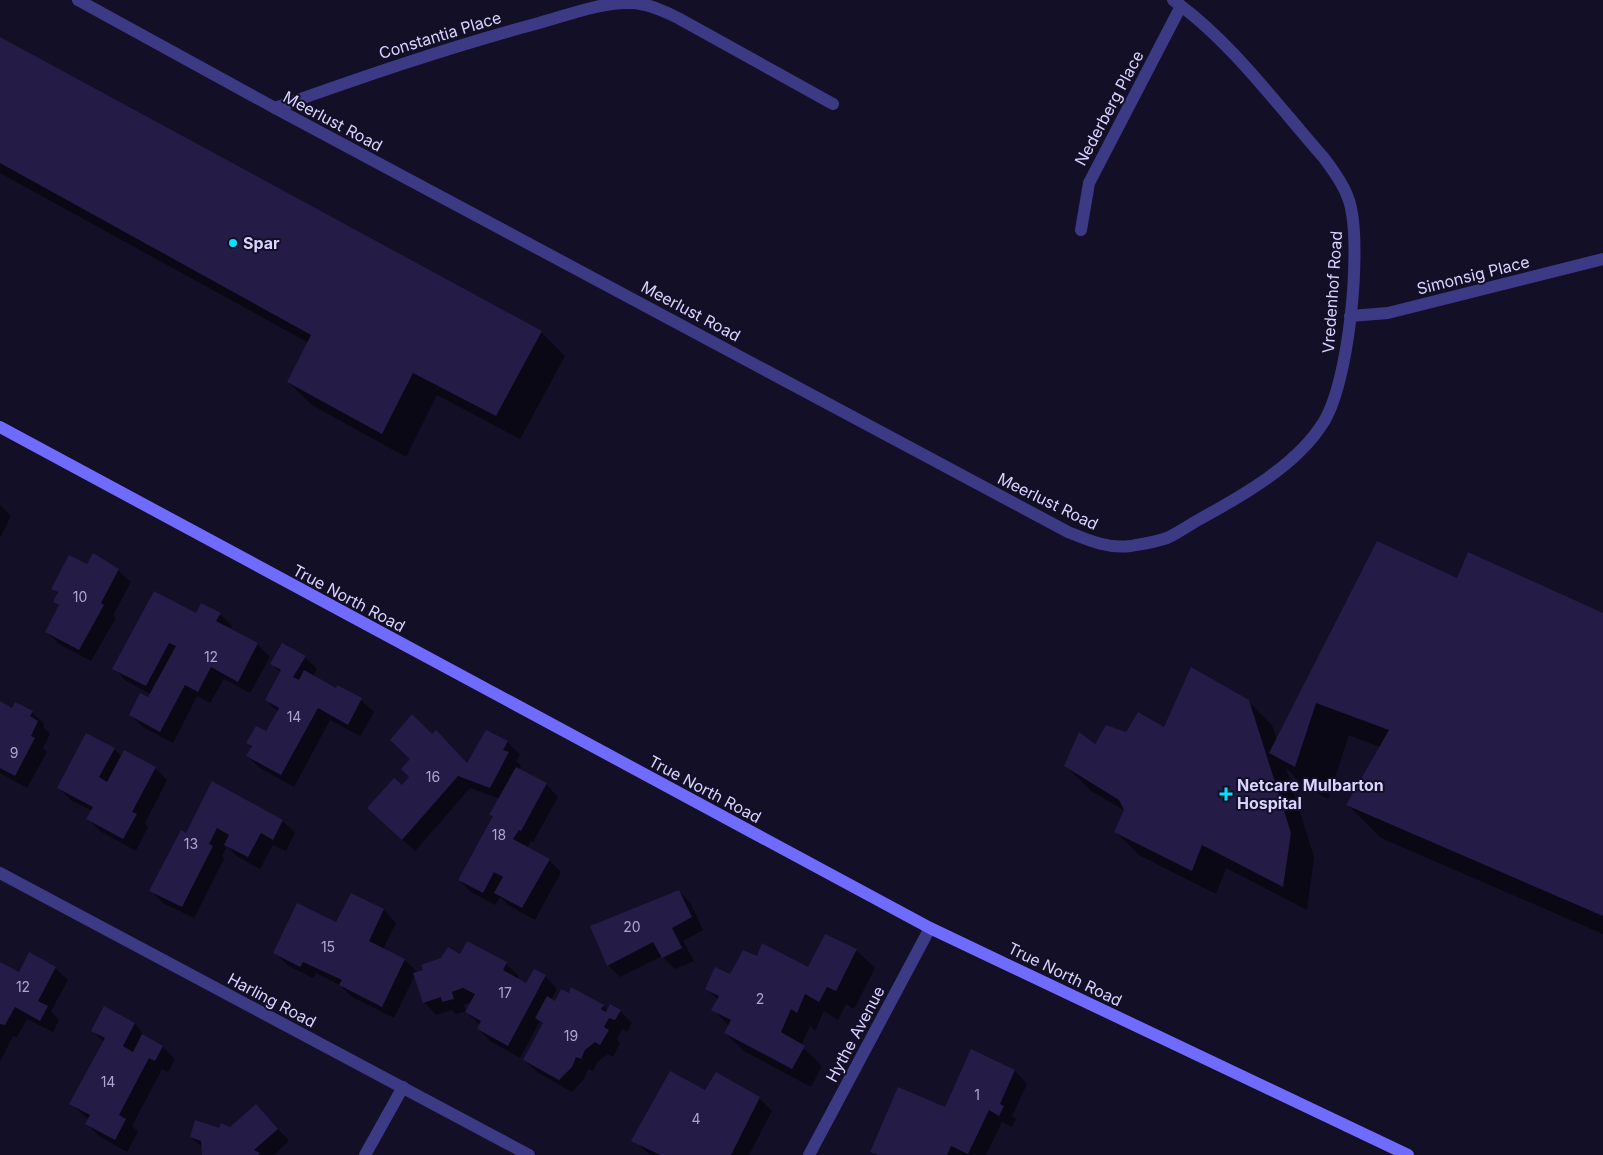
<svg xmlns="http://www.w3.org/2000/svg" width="1603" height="1155" viewBox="0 0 1603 1155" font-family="Inter,sans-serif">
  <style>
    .shadow { fill: #0007 }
    .building { fill: #241b47 }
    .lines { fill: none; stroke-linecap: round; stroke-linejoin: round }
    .minor { stroke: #3d3a85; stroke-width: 12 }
    .secondary { stroke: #6f6bff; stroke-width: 12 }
    .poi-dot { fill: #00e5ff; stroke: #130f26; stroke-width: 2 }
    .labels { text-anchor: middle; stroke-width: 4; stroke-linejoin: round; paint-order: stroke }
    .number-label { font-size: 14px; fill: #aca6d1 }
    .street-label { font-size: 16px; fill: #d9d4ff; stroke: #130f26 }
    .poi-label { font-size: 16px; font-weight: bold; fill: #d9d4ff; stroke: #130f26; text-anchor: start }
  </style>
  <rect width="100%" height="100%" fill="#130f26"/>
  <!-- shadow -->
  <g class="shadow">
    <polygon points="0,38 541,332 565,356 520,439 437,395 406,457 312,405 288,382 309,343 0,173"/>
    <polygon points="0,505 11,516 0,538"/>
    <polygon points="1378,543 1457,580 1603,615 1603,934 1381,838 1348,805 1380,747 1349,735 1328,799 1303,785 1286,768 1314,857 1307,910 1226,868 1216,894 1139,855 1115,831 1125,811 1090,790 1066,766 1095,746 1126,734 1164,728 1248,701 1272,725 1277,740"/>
    <polygon points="88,566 118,570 131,582 113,615 116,618 91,661 59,644 46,631 60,607 55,602 58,594 53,588"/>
    <polygon points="220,614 232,626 230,630 257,644 270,657 250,693 224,679 210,703 197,696 173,743 143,727 130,714 151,694 126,681 114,668 196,615"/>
    <polygon points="305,657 317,669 313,677 361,700 374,712 360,736 330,720 294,787 260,768 247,756 252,748 248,743 266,733 278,712 266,700 281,673 272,664"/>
    <polygon points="0,703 13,709 32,712 44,724 43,727 50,734 43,748 47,752 27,788 0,773"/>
    <polygon points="432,736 467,764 507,742 520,754 516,761 521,766 519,770 546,784 558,797 533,842 531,841 527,848 549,860 561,872 535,920 508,905 500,897 495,905 471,892 459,879 494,817 491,815 500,799 470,788 415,851 381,820 411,777"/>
    <polygon points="114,749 122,757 155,768 167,780 145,823 148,827 136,851 100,831 88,819 92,811 71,800 58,787"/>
    <polygon points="212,783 283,821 295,833 286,851 273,845 260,869 238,857 227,846 222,856 224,859 194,918 163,903 151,891 186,835"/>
    <polygon points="679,891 691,904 703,930 683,941 694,961 675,969 662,956 620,977 608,965"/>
    <polygon points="351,895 384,910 396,923 383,949 405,960 418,973 461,956 468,943 506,964 519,976 517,979 527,984 545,976 557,989 551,1000 556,1002 603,1006 608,1011 620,1011 632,1023 627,1032 622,1029 617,1039 620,1043 613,1057 608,1054 597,1062 593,1071 588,1069 584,1079 572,1092 537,1072 524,1060 543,1025 540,1021 520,1058 490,1041 478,1029 480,1025 466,1012 472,1002 464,1005 466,1011 456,1014 452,1010 436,1015 424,1002 415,975 394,1018 352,997 340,985 316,973 313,978 287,965 275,952 337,924"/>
    <polygon points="856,950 875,968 854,1009 846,1004 838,1020 824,1011 815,1031 810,1026 801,1046 822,1066 811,1087 744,1051 725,1033 729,1026 713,1009 718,1000 707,989 758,958 809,969"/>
    <polygon points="0,964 19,974 55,968 68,980 51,1011 59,1020 53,1032 27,1019 17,1037 13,1036 0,1062"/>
    <polygon points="105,1008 135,1024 146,1038 163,1047 175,1059 168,1072 162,1069 132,1126 138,1132 127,1152 99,1136 87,1124 89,1120 71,1104 104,1042 93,1031"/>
    <polygon points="971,1050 1015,1071 1027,1084 1012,1116 1016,1119 1012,1127 1002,1122 986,1155 875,1155 871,1151 946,1109"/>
    <polygon points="705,1092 759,1098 772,1111 749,1155 650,1155 633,1140"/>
    <polygon points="256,1105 289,1141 274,1155 204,1155 203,1148 191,1137 231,1128"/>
  </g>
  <!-- building -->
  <g class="building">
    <polygon points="0,37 542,331 496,416 413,373 382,434 287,382 311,335 0,163"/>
    <polygon points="1377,541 1457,578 1468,552 1603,613 1603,916 1346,805 1389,730 1316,703 1295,767 1269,753"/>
    <polygon points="93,553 119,569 101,603 104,605 79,650 45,632 59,605 53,602 58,592 51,589 69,555 87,564"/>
    <polygon points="154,591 196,613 201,603 221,613 216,621 258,643 238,682 211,667 198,692 185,685 160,732 129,715 140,693 148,697 176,646 169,643 146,686 112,669"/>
    <polygon points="282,643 306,656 293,677 299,680 304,670 336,688 337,685 362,698 348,725 318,708 281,775 246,756 252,746 246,743 256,726 266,731 279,708 265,700 281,670 270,664"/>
    <polygon points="1191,667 1249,700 1291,833 1283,887 1202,845 1192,871 1114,832 1124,810 1119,800 1064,766 1079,732 1095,744 1106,725 1126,732 1138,712 1164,727"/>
    <polygon points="0,701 12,708 15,702 33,711 30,716 38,721 31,736 35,738 15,776 0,768"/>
    <polygon points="412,714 432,734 436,730 467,763 486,730 508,741 503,750 509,752 490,788 458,776 402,840 367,808 394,778 402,785 409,777 401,769 410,759 390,740"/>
    <polygon points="86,733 115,748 99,777 107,782 124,750 156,767 132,812 137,814 123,839 86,819 93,807 57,788"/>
    <polygon points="516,767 547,783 521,831 519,830 513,839 550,859 522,908 494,893 503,877 494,872 483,893 458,880 493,816 489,815"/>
    <polygon points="212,781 283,820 273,840 261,833 248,857 224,845 229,835 217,828 209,844 213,846 182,907 149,891 181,830 186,833"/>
    <polygon points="679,890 692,917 672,928 682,948 662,958 653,942 607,966 590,926"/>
    <polygon points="351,893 384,909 369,941 405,959 382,1007 339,985 342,980 303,962 300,967 273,953 297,903 336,922"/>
    <polygon points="825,934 857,949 836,991 827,987 819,1002 805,994 797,1013 791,1009 781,1032 805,1046 792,1069 724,1033 731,1020 711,1010 719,996 705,989 715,967 730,974 743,950 757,956 762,943 808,967"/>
    <polygon points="467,941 507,962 503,970 526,983 534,969 546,975 508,1046 477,1029 481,1021 465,1012 475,994 463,988 452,992 454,999 442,1002 441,997 423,1003 413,973 423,970 421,965 441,958 448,947 460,954"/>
    <polygon points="29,952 56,967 38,1001 48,1006 40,1021 15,1007 5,1025 0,1024 0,962 19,972"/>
    <polygon points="571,987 604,1005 601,1009 606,1012 610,1004 621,1010 615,1020 609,1018 604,1027 609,1030 600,1045 595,1042 585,1050 581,1059 576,1057 572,1067 559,1080 523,1060 543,1023 535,1018 547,996 555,1001 561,989 569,993"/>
    <polygon points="104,1006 135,1023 123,1046 133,1052 142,1034 163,1046 155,1061 149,1058 119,1115 126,1119 115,1140 85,1124 90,1115 69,1104 105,1038 91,1031"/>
    <polygon points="971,1049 1015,1070 1000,1104 1004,1106 999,1116 989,1110 968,1154 951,1146 947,1155 878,1155 870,1152 898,1087 945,1107"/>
    <polygon points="670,1071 705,1090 716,1072 760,1097 731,1155 660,1155 631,1141"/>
    <polygon points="256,1104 278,1129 254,1150 260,1153 258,1155 202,1155 201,1141 190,1137 195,1120 219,1128 221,1123 230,1127"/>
  </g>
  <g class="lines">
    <!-- minor -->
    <g class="minor">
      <path d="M78,0L275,108L1068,532C1088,540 1108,549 1130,546C1142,544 1156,542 1167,538C1178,533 1189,525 1200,519C1242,496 1297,465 1323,423C1349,383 1361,254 1351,208C1347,189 1335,173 1324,158C1278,106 1230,40 1173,0"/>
      <path d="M275,108C362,77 449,47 539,23C568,15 601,2 631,3C647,3 664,11 678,18L833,104"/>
      <polyline points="1081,230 1089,183 1181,6"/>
      <polyline points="1350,316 1388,313 1603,259"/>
      <polyline points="0,873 529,1155"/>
      <polyline points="365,1155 403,1087"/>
      <polyline points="809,1155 930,928"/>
    </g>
    <!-- secondary -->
    <polyline class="secondary" points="0,427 930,928 1408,1155"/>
  </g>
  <!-- markers -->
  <g class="poi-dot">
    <circle cx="233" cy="243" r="5"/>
    <path d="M1223.5 786.5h5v5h5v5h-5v5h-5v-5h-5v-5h5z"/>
  </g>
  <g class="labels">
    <!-- number labels -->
    <g class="number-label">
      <text x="80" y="602">10</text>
      <text x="211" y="662">12</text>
      <text x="294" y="722">14</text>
      <text x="14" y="758">9</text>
      <text x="433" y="782">16</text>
      <text x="499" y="840">18</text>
      <text x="191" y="849">13</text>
      <text x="632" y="932">20</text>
      <text x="328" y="952">15</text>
      <text x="23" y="992">12</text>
      <text x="505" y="998">17</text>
      <text x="760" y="1004">2</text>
      <text x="571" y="1041">19</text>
      <text x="108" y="1087">14</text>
      <text x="977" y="1100">1</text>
      <text x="696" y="1124">4</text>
    </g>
    <!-- street labels -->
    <g class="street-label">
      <text transform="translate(440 35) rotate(-17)" y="6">Constantia Place</text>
      <text transform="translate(1109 108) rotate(-62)" y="6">Nederberg Place</text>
      <text transform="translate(333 121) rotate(28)" y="6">Meerlust Road</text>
      <text transform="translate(1473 275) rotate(-14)" y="6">Simonsig Place</text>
      <text transform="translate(1332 292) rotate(-86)" y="6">Vredenhof Road</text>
      <text transform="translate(691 311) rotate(28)" y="6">Meerlust Road</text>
      <text transform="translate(1048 501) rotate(26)" y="6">Meerlust Road</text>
      <text transform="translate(349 598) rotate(28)" y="6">True North Road</text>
      <text transform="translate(705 789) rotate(28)" y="6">True North Road</text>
      <text transform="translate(1065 974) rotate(26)" y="6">True North Road</text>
      <text transform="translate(272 1000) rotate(28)" y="6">Harling Road</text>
      <text transform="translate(855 1034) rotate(-62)" y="6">Hythe Avenue</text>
    </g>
    <!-- poi labels -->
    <g class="poi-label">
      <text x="243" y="249">Spar</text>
      <text x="1237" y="791">Netcare Mulbarton<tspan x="1237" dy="18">Hospital</tspan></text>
    </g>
  </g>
</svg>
